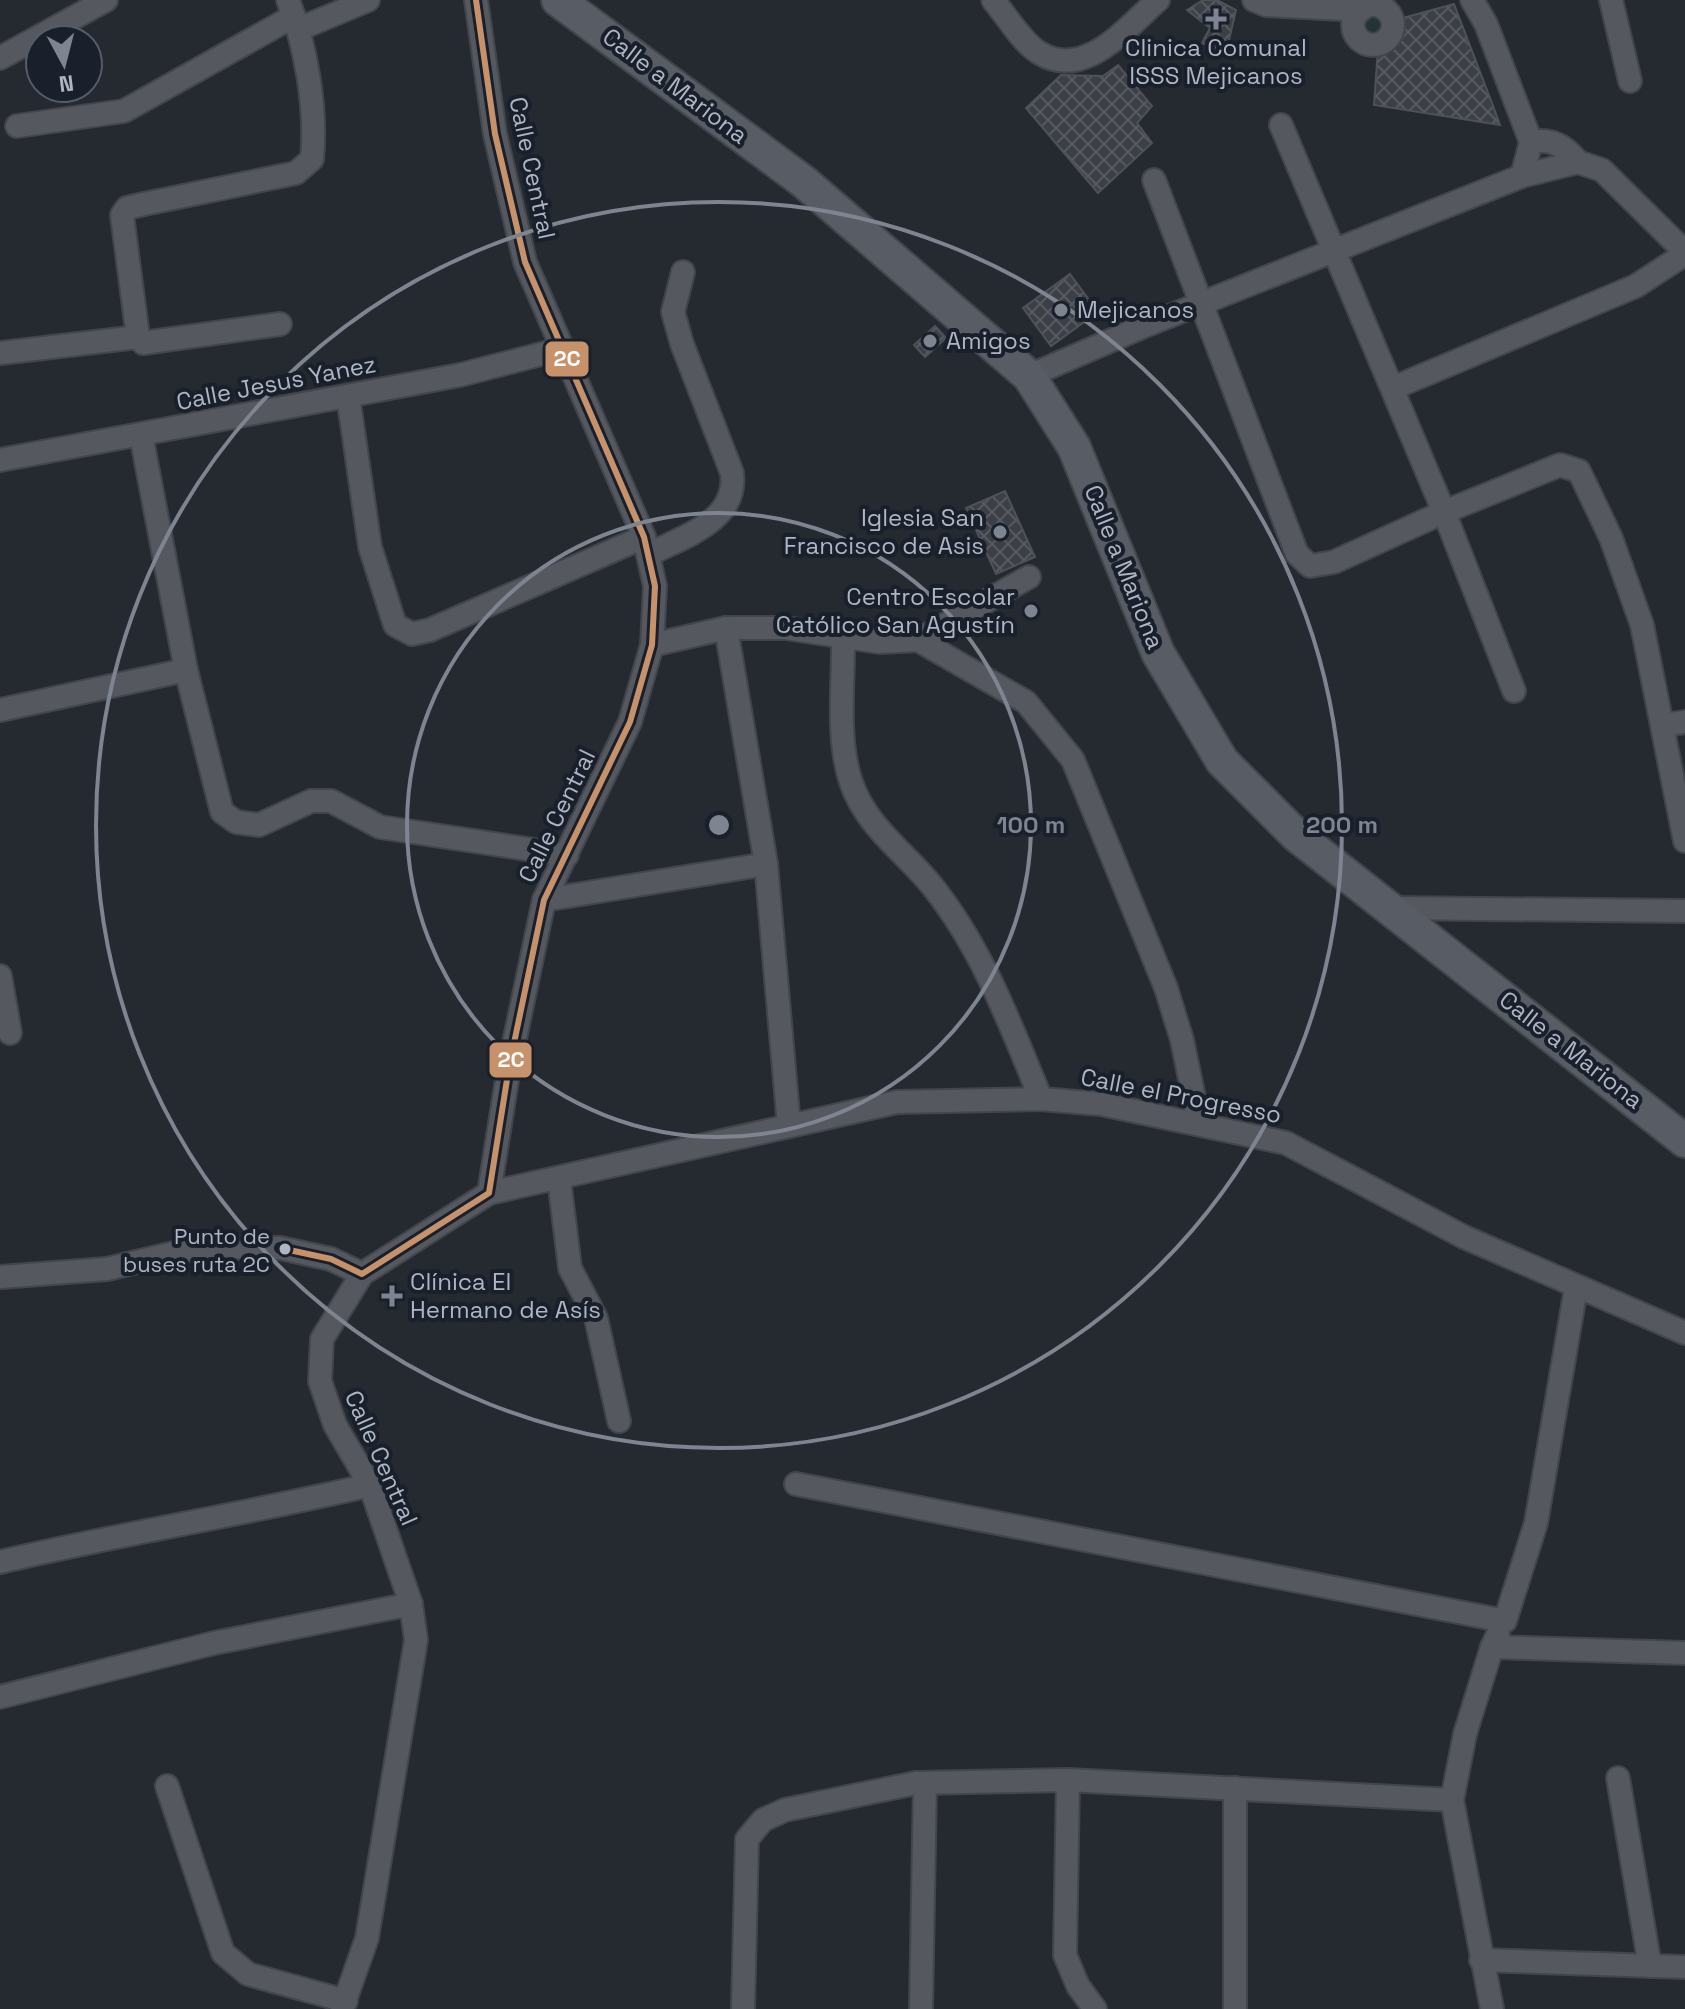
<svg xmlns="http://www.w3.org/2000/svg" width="1685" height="2009" viewBox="0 0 1685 2009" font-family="'Space Grotesk',sans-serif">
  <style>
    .green { fill: #233437 }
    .building { fill: url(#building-cross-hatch); stroke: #4d5159; stroke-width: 2 }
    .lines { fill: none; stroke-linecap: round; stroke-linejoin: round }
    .street-casing { stroke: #42464c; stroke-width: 26 }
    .secondary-casing { stroke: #42464c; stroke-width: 36 }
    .street { stroke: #55585f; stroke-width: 22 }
    .secondary { stroke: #585c64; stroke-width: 32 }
    .bus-1-casing { stroke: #19202b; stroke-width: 12 }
    .bus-1 { stroke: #c7916a; stroke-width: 6 }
    .ring { fill: none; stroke: #7e8490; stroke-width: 4 }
    .poi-dot { fill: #7e8490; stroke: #19202b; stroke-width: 3 }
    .bus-dot { fill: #aeb5c3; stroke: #19202b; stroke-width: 3 }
    .labels { text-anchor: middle; stroke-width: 8; stroke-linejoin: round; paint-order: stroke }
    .bus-label { font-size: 22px; fill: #aeb5c3; stroke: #19202b; text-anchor: end }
    .poi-label { font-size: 24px; fill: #aeb5c3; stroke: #19202b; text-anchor: start }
    .street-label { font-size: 24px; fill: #aeb5c3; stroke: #19202b }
    .centre { fill: #7e8490; stroke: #19202b; stroke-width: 4 }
    .ring-label { font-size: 24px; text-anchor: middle; font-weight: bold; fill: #7e8490; stroke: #19202b; stroke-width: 8; stroke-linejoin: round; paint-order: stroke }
    .line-badge { stroke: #19202b; stroke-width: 3 }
    .badge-label { font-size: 22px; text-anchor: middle; font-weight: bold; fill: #fff }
  </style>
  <defs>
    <pattern id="building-cross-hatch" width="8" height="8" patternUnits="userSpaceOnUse" patternTransform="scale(2)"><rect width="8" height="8" fill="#3c4046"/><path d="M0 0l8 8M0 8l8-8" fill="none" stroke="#56595f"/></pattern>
  </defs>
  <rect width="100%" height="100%" fill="#252a31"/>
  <!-- green -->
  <circle class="green" cx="1373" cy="28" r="14"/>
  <!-- building -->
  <g class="building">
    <polygon points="1203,0 1217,0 1236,10 1226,53 1202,43 1210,28 1187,10"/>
    <polygon points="1454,4 1492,103 1500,125 1374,105 1378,48 1403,18"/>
    <polygon points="1118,65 1152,106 1137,123 1152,143 1098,193 1026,108 1061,75 1103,76"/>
    <polygon points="1070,274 1098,312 1051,346 1023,308"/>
    <polygon points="935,326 946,338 925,357 914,345"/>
    <polygon points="1005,491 1035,557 996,574 966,508"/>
  </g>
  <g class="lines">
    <defs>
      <g id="street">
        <path d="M993,0C1006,15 1021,41 1038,52C1084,82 1127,27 1158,0"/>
        <polyline points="1254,0 1266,5 1361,10"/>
        <polyline points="1472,0 1486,24 1531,142 1522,176"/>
        <polyline points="1611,0 1630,81"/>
        <circle cx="1373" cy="25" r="20"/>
        <polyline points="299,29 368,0"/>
        <polyline points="0,58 106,0"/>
        <polyline points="1281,125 1444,512 1514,691"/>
        <polyline points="17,126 124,111 294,16"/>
        <path d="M1531,142C1552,138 1565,146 1578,162"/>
        <polyline points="1154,180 1297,554 1310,566 1334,562 1444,512 1560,465 1579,471 1611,538 1642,625 1685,841"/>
        <path d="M280,324L143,343L138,337L122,215L127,208L144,204L296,173L312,159C317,108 306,47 288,0"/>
        <polyline points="0,353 138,337"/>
        <polyline points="1029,376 1142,327 1522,176 1578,162 1602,170 1685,252"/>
        <polyline points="1393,388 1636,286 1685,254"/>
        <polyline points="348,396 370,547 395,625 412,634 430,630 644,537"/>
        <polyline points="141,435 186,670 222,812 236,822 259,825 311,801 331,801 380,827 567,855"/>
        <polyline points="0,460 460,375 561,349"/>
        <path d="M648,555C684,536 738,521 732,473L682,344L673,312L683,272"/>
        <path d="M843,636C844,682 836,738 851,782C866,827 905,852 933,887C983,950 1011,1026 1041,1099"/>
        <polyline points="918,640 1026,702 1073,760 1166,988 1182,1040 1199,1122"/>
        <polyline points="652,645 726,628 786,628 879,642 918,640 1029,577"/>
        <polyline points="0,710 186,670"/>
        <polyline points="1664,725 1685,722"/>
        <polyline points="766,864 789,1126"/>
        <polyline points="544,900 766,864 726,628"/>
        <polyline points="1391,908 1685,911"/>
        <polyline points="0,976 10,1033"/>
        <polyline points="559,1179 570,1268 596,1318 619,1421"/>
        <polyline points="489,1193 897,1102 1041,1099 1101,1104 1286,1143 1464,1237 1685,1333"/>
        <polyline points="0,1277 107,1269 200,1247 280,1248 331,1259 362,1274"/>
        <polyline points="796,1484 1505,1621 1536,1523 1576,1288"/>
        <path d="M0,1562C123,1533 247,1514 370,1485"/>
        <polyline points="1498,1634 1492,1647 1685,1653"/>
        <polyline points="0,1697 214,1643 411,1604"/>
        <polyline points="1618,1778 1650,1966"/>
        <polyline points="1068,1780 1065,1955 1078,1986 1095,2009"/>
        <polyline points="167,1786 223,1953 248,1974 346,2001"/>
        <polyline points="1452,1800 1492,2009"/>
        <polyline points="1481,1960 1685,1967"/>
        <polyline points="342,2009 367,1938 416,1640 411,1604 370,1485 335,1425 320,1381 322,1339 362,1274 489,1193 509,1067 544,900 630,722 652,645 655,586 644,537 525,262 495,134 476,0"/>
        <polyline points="743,2009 747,1839 763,1820 785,1810 916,1783 1068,1780 1452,1800 1465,1734 1492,1647"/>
        <polyline points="921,2009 925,1783"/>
        <polyline points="1235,2009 1235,1788"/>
      </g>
      <polyline id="secondary" points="558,0 804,182 1029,376 1074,447 1158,653 1222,761 1296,835 1685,1141"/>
    </defs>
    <!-- street casing -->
    <use href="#street" class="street-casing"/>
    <!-- secondary casing -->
    <use href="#secondary" class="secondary-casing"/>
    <!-- street -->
    <use href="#street" class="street"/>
    <!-- secondary -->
    <use href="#secondary" class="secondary"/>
    <defs>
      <polyline id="bus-1" points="280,1248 331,1259 362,1274 489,1193 509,1067 544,900 630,722 652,645 655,586 644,537 525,262 495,134 476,0"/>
    </defs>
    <!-- bus-1 casing -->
    <use href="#bus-1" class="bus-1-casing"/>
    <!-- bus-1 -->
    <use href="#bus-1" class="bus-1"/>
  </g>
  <!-- distance rings -->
  <g class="ring">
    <circle cx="719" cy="825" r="312"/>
    <circle cx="719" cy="825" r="623"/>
  </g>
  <!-- markers -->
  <g class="poi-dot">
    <path d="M1212 7h8v8h8v8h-8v8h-8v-8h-8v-8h8z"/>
    <circle cx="1061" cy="310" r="8"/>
    <circle cx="930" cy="341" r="8"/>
    <circle cx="1000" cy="532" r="8"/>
    <circle cx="1031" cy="611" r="8"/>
    <path d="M388 1284h8v8h8v8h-8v8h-8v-8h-8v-8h8z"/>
  </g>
  <circle class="bus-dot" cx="285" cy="1249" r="7"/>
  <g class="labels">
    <!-- bus labels -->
    <g class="bus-label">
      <text x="270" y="1244">Punto de<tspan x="270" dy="28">buses ruta 2C</tspan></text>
    </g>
    <!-- poi labels -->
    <g class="poi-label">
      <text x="1216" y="56" text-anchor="middle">Clinica Comunal<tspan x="1216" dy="28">ISSS Mejicanos</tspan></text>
      <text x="1077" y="318">Mejicanos</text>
      <text x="946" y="349">Amigos</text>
      <text x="984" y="526" text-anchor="end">Iglesia San<tspan x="984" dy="28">Francisco de Asis</tspan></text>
      <text x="1015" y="605" text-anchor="end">Centro Escolar<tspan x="1015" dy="28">Católico San Agustín</tspan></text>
      <text x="410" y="1290">Clínica El<tspan x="410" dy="28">Hermano de Asís</tspan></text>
    </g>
    <!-- street labels -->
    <g class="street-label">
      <text transform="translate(675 86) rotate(37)" y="8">Calle a Mariona</text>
      <text transform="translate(532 168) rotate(78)" y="8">Calle Central</text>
      <text transform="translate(276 383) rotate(-11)" y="8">Calle Jesus Yanez</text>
      <text transform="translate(1124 567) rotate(68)" y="8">Calle a Mariona</text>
      <text transform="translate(557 816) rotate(-64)" y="8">Calle Central</text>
      <text transform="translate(1571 1050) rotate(38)" y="8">Calle a Mariona</text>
      <text transform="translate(1181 1096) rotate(11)" y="8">Calle el Progresso</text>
      <text transform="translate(381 1458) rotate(66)" y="8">Calle Central</text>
    </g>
  </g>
  <circle cx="719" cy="825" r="12" class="centre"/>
  <g class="ring-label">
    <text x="1031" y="833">100 m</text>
    <text x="1342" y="833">200 m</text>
  </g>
  <g class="line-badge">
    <rect x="544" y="340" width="46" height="38" rx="8" fill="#c7916a"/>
    <rect x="488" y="1041" width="45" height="38" rx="8" fill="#c7916a"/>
  </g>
  <g class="badge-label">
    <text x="567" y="366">2C</text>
    <text x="511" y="1067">2C</text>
  </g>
  <!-- north arrow -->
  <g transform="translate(64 64) rotate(173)"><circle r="38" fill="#19202b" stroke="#555c68" stroke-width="2"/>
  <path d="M0-6L14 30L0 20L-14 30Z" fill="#7e8490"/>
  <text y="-12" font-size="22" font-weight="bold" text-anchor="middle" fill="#aeb5c3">N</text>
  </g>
</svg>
